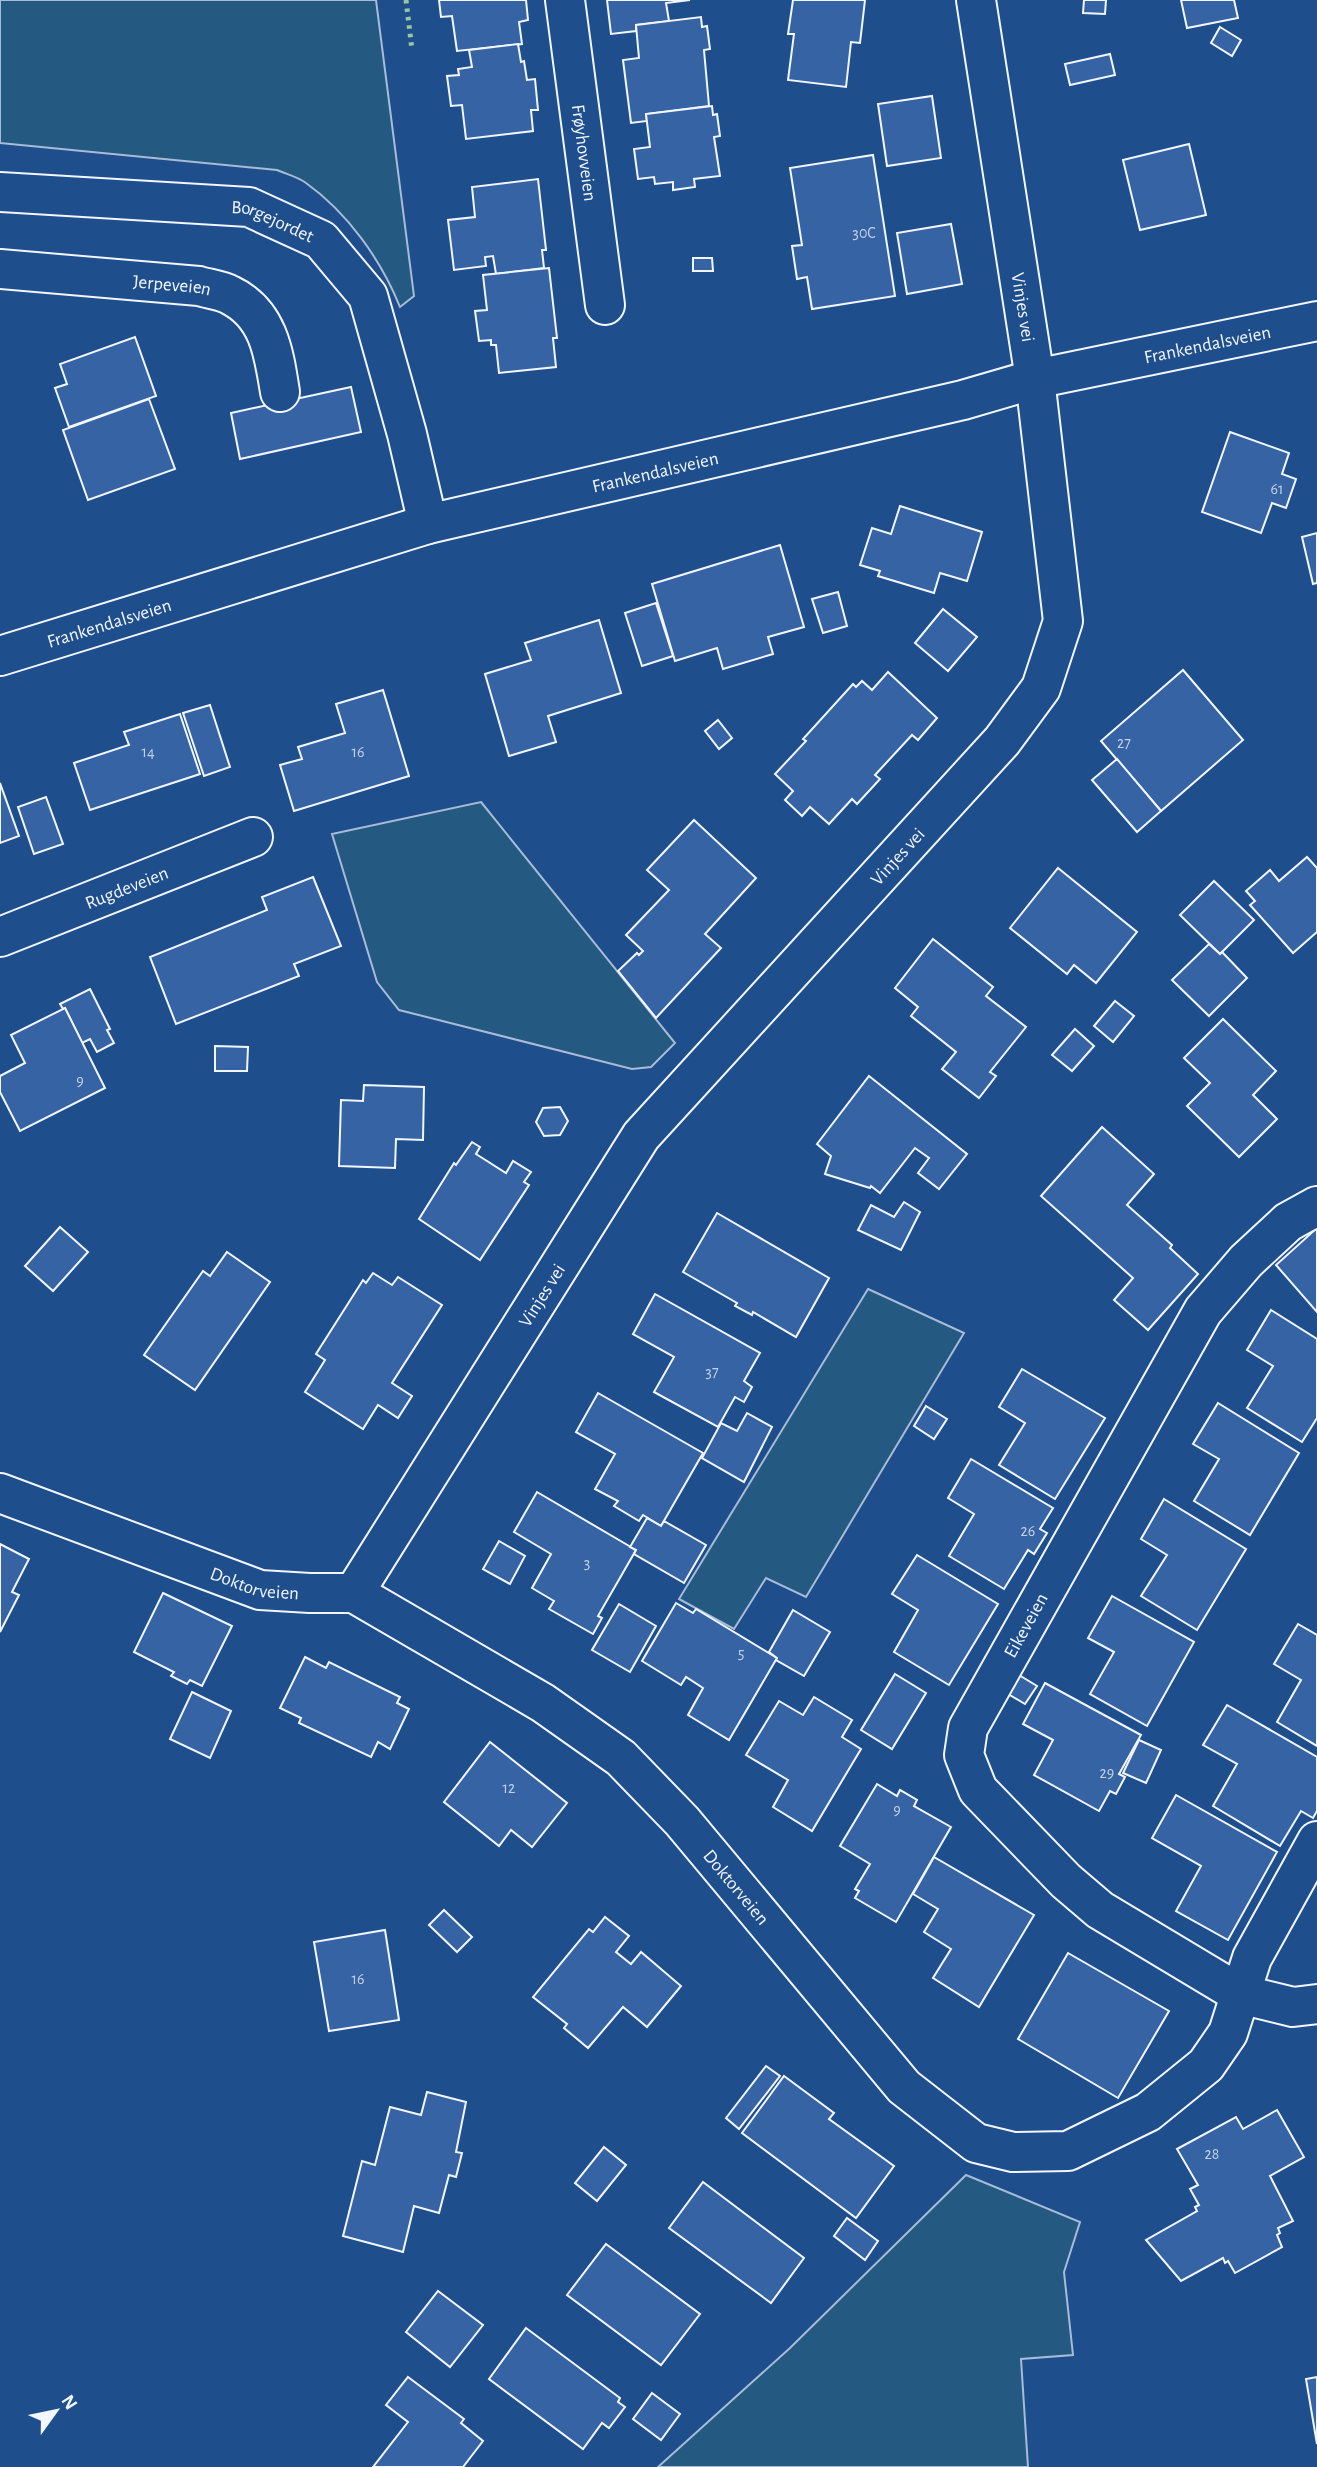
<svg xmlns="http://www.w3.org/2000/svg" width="1317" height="2467" viewBox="0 0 1317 2467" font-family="'Alegreya Sans',sans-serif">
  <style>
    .green { fill: #245a82; stroke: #a8bbd7; stroke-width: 2 }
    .building { fill: #3563a3; stroke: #f2f6ff; stroke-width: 2 }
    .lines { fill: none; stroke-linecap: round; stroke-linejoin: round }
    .street-casing { stroke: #f2f6ff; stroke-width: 42 }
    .secondary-casing { stroke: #f2f6ff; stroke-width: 42 }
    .street { stroke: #1f4e8c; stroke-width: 38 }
    .secondary { stroke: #1f4e8c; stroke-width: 38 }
    .hedge { stroke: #97c8a6; stroke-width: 5; stroke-dasharray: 3.5 5; stroke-linecap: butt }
    .labels { text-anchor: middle; stroke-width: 5; stroke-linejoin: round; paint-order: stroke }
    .number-label { font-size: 16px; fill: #c3d1e8 }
    .street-label { font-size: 19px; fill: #f2f6ff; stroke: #1f4e8c }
  </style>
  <rect width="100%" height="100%" fill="#1f4e8c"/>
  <!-- green -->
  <g class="green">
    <path d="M0,0H376L414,296L400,307C381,260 348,213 306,183C298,177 286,174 277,170L0,143Z"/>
    <polygon points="481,802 675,1043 651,1067 632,1069 399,1010 377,982 332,834"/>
    <polygon points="868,1289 964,1333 806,1597 766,1578 734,1629 679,1599"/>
    <polygon points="966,2175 1080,2222 1064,2272 1073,2355 1021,2359 1028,2467 658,2467 790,2348"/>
  </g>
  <!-- building -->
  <g class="building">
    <polygon points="439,0 526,0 528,20 519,22 522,44 457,51 452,16 441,17"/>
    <polygon points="607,0 690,0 666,3 669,21 636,25 636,31 611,34"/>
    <polygon points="793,0 865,0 860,43 851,42 846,87 788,80 794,34 788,34"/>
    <polygon points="1084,0 1106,0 1105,14 1083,13"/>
    <polygon points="1181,0 1234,0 1238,18 1187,28"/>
    <polygon points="701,17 702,27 707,26 710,49 704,50 709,106 646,114 647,121 631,123 623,60 639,58 636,25"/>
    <polygon points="1220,27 1241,40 1232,56 1211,43"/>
    <polygon points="518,44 521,62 524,61 527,80 535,79 538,110 531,110 533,131 466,139 462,105 451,106 447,76 459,75 458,69 472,67 469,50"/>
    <polygon points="1110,54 1115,75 1070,85 1065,64"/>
    <polygon points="932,96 941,158 887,166 878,104"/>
    <polygon points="712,106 713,115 717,114 720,136 714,137 720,176 694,179 695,187 673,190 673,182 655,184 654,177 638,179 634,149 650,147 646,114"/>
    <polygon points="1189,144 1206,215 1140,230 1123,160"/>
    <polygon points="873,155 895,296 812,309 807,277 797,279 792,246 802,245 790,168"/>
    <polygon points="538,179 546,250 542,250 544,268 496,274 493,256 485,257 486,266 454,270 448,220 475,217 472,187"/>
    <polygon points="951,224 962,284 907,294 897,233"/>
    <polygon points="693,258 712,258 713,271 693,271"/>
    <polygon points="549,268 557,338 553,338 556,367 499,373 496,345 491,345 491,340 479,341 475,311 487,310 483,275"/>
    <polygon points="135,337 156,396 69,427 55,388 67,384 60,364"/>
    <polygon points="351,387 361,432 240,459 231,413"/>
    <polygon points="149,399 175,469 88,500 63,430"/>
    <polygon points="1230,432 1289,453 1282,474 1296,479 1286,508 1272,503 1261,533 1202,512"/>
    <polygon points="900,506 982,532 967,581 940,573 934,593 878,576 880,571 860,565 872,528 891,534"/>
    <polygon points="1317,533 1317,583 1313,584 1302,537"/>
    <polygon points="780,545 804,627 768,637 773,654 723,669 717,648 675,661 652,584"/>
    <polygon points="838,592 847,626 823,633 812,599"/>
    <polygon points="656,603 673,656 642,666 625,613"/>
    <polygon points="943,609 977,637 948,671 915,643"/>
    <polygon points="599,620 621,693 548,716 556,742 509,756 485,674 531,660 525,643"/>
    <polygon points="1183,670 1243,740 1161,811 1101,741"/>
    <polygon points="888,672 937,718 918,740 912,735 875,775 880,779 857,804 852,799 829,824 810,807 802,816 785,800 793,791 775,774 806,741 803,739 853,684 856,687 862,681 872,690"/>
    <polygon points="383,690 409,776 294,811 280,765 302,759 298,747 345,733 336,704"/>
    <polygon points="210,705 230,767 204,776 183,713"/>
    <polygon points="180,714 200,774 90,810 74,763 129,745 124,732"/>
    <polygon points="718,720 732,738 719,749 705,731"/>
    <polygon points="1117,759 1161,811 1137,832 1092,780"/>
    <polygon points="0,783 19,836 0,843"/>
    <polygon points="46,797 63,844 34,854 18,807"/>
    <polygon points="694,820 756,878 705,934 721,948 656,1018 618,971 637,953 639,955 643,951 626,935 669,890 647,870"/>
    <polygon points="1307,857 1317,868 1317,932 1293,953 1250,905 1255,901 1246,891 1270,870 1279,881"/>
    <polygon points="1058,868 1137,932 1096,983 1074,965 1067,974 1010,928"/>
    <polygon points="313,877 341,946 294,964 299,976 176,1024 150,957 267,910 262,897"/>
    <polygon points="1214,881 1254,920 1220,954 1180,915"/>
    <polygon points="933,939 993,987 986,996 1026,1027 990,1072 996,1076 979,1098 942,1069 956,1052 911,1016 918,1007 895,988"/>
    <polygon points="1209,944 1220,954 1222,952 1247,978 1209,1016 1172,980"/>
    <polygon points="90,989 110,1029 107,1030 114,1043 97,1052 90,1039 82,1043 65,1008 63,1009 60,1004"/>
    <polygon points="1115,1001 1134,1016 1113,1042 1094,1026"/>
    <polygon points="65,1008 105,1088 20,1131 0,1092 0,1076 25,1063 11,1035"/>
    <polygon points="1223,1019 1276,1071 1253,1095 1277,1119 1239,1157 1187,1106 1210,1083 1184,1058"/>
    <polygon points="1075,1029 1094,1046 1072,1071 1052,1055"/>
    <polygon points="215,1046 248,1047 247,1071 215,1071"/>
    <polygon points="869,1076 967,1154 939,1189 918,1173 929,1158 915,1148 880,1193 871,1186 870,1188 825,1174 831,1156 817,1144"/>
    <polygon points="364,1085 424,1087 423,1140 396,1139 395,1168 339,1166 341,1100 363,1101"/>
    <polygon points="560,1107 568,1121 560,1135 544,1136 536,1122 543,1108"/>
    <polygon points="1102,1127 1154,1174 1127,1205 1172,1245 1170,1248 1198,1274 1148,1330 1114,1300 1133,1278 1041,1196"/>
    <polygon points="472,1142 480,1147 476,1154 506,1173 513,1161 531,1172 524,1182 529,1185 480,1260 419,1219 454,1163 456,1165"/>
    <polygon points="904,1202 920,1212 901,1250 858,1230 871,1205 894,1217"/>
    <polygon points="717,1213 829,1278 796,1337 753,1312 752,1315 735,1306 737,1303 683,1272"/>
    <polygon points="60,1227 88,1252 53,1291 25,1266"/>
    <polygon points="1317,1228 1317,1312 1276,1265"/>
    <polygon points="227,1252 270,1282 195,1390 144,1355 203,1271 210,1276"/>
    <polygon points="373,1273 392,1285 398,1277 442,1305 392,1383 412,1396 398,1418 378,1405 363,1429 305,1392 325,1360 316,1354 363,1280 366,1283"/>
    <polygon points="655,1294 760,1353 744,1381 752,1387 744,1402 735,1397 718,1427 654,1392 674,1357 633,1334"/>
    <polygon points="1271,1310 1317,1339 1317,1418 1302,1442 1247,1408 1273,1366 1247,1350"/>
    <polygon points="1022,1369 1105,1418 1055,1499 999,1465 1025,1423 999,1407"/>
    <polygon points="598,1393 703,1453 661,1526 643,1515 639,1521 614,1506 618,1501 595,1489 615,1454 576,1432"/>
    <polygon points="1218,1403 1299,1453 1250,1535 1194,1501 1219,1459 1193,1444"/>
    <polygon points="926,1406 947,1419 934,1439 914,1426"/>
    <polygon points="747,1413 772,1427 744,1482 702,1458 721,1423 737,1431"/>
    <polygon points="971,1459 1053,1508 1040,1529 1047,1533 1034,1554 1028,1550 1004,1589 949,1556 974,1514 948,1498"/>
    <polygon points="537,1492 636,1550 598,1616 602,1618 593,1634 549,1609 554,1601 532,1588 551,1554 514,1532"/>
    <polygon points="1164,1499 1246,1549 1197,1630 1141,1596 1167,1555 1141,1539"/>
    <polygon points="647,1518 661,1526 664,1521 706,1545 684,1583 634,1554 636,1550 630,1547"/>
    <polygon points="499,1541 525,1556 510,1584 483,1569"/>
    <polygon points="0,1544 29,1559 12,1592 19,1595 0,1632"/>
    <polygon points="917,1555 998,1604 949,1685 894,1652 918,1610 892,1594"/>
    <polygon points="163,1593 232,1626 202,1686 190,1680 187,1684 171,1676 174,1672 134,1652"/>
    <polygon points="1112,1596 1194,1642 1147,1726 1090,1694 1114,1652 1088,1638"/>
    <polygon points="676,1603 693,1613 696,1609 777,1658 729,1740 688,1715 703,1688 686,1677 681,1685 642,1661"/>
    <polygon points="619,1604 656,1626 630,1672 592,1650"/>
    <polygon points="793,1610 830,1632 804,1676 776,1660 777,1658 769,1652"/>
    <polygon points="1298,1624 1317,1635 1317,1746 1277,1722 1301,1680 1274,1664"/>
    <polygon points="305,1657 326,1668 329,1662 400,1697 397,1703 409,1709 390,1749 378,1742 371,1757 299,1723 301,1718 280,1708"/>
    <polygon points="895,1674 926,1693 892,1749 861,1730"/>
    <polygon points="1019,1675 1037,1686 1025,1704 1008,1694"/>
    <polygon points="1045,1683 1141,1735 1119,1774 1125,1777 1116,1794 1110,1791 1099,1811 1034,1775 1053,1740 1023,1724"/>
    <polygon points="192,1692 231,1711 210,1758 170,1739"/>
    <polygon points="814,1697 852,1720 842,1737 861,1749 812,1831 773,1807 788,1780 746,1755 779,1701 803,1715"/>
    <polygon points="1227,1705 1317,1757 1317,1811 1313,1818 1301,1811 1280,1846 1213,1806 1237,1764 1203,1745"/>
    <polygon points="1139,1740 1161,1750 1146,1783 1123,1773"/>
    <polygon points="490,1742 567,1803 532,1847 511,1830 499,1846 444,1802"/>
    <polygon points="877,1784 897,1796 900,1790 917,1800 914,1806 951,1827 896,1922 855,1898 859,1891 855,1889 870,1864 840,1846"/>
    <polygon points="1176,1795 1277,1852 1228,1940 1176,1911 1201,1866 1152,1838"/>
    <polygon points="934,1857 1034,1915 979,2007 933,1978 951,1949 924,1932 938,1909 913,1894"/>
    <polygon points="444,1910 472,1937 457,1952 429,1925"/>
    <polygon points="605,1917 629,1936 616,1952 631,1964 641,1952 681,1986 647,2027 623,2007 588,2048 564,2028 567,2024 533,1997 589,1929 593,1932"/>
    <polygon points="385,1930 399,2020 329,2031 314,1942"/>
    <polygon points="1068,1953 1169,2011 1118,2098 1018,2039"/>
    <polygon points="766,2066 780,2076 739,2129 726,2118"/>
    <polygon points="784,2076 834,2113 829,2119 894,2166 856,2218 742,2133"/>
    <polygon points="427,2092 466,2102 456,2152 462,2153 456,2177 449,2175 439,2213 414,2206 403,2252 343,2236 362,2161 375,2165 390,2107 421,2115"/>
    <polygon points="1277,2110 1304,2157 1270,2176 1293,2221 1278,2228 1280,2233 1277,2235 1282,2247 1235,2273 1228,2261 1225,2263 1223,2258 1181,2281 1146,2240 1197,2211 1195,2207 1199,2205 1190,2189 1198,2185 1177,2149 1236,2117 1243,2129"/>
    <polygon points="604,2147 626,2165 597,2201 575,2183"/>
    <polygon points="703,2182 804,2258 771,2303 669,2228"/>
    <polygon points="847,2218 878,2241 865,2260 834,2236"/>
    <polygon points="606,2244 700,2314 661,2365 567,2295"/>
    <polygon points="438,2291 483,2325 450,2367 406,2332"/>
    <polygon points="526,2328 620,2398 618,2402 625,2407 609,2428 602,2423 583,2449 489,2379"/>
    <polygon points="408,2377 464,2419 461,2423 483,2441 463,2467 373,2467 408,2422 386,2405"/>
    <polygon points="1317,2377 1317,2444 1306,2379"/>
    <polygon points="652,2393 680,2414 661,2440 633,2419"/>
  </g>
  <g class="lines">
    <defs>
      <g id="street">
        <path id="s1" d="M565,0L605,305"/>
        <path id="s2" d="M0,192L249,207L321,240L368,296L407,434L428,524"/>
        <path id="s3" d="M0,269L199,286C209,289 221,290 230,295C269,314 274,354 280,392"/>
        <path id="s4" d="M0,937L253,837"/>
        <polyline points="1317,1206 1288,1222 1246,1261 1203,1311 968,1728 964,1755 978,1790 1066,1881 1100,1910 1240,1994 1293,2007 1317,2004"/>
        <path id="s5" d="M0,1493L260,1590L310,1593H354L543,1703L621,1758L682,1821L904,2087L976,2143L1013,2152L1068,2151L1148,2112L1206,2065L1228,2033L1252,1958L1317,1841"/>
        <path id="s6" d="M354,1593L641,1136L1002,741L1041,688L1063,621L1035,379L976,0"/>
      </g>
      <g id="secondary">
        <path id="s7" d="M0,656L428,524L963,400L1035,379L1317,321"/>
      </g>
    </defs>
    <!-- street casing -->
    <use href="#street" class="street-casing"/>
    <!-- secondary casing -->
    <use href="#secondary" class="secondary-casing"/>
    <!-- street -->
    <use href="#street" class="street"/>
    <!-- secondary -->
    <use href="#secondary" class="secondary"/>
    <!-- hedge -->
    <polyline class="hedge" points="406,0 412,50"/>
  </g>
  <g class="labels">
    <!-- number labels -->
    <g class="number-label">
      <text x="864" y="238">30C</text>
      <text x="1277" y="494">61</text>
      <text x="1124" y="748">27</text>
      <text x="148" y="757">14</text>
      <text x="358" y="757">16</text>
      <text x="80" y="1086">9</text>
      <text x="712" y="1377">37</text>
      <text x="1028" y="1536">26</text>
      <text x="587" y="1568">3</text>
      <text x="741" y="1658">5</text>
      <text x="1107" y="1778">29</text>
      <text x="509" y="1793">12</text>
      <text x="897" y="1815">9</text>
      <text x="358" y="1984">16</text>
      <text x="1212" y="2159">28</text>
    </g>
    <!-- street labels -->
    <g class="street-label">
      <text dy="7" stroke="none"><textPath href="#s1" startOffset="154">Frøyhovveien</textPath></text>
      <text dy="7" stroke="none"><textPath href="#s2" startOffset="276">Borgejordet</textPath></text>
      <text dy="7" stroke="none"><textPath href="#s3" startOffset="173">Jerpeveien</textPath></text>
      <text transform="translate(1024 307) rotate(81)" y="7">Vinjes vei</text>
      <text dy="7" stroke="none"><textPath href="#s7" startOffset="1248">Frankendalsveien</textPath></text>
      <text dy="7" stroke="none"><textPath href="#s7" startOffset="681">Frankendalsveien</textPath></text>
      <text dy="7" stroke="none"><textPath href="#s7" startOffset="114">Frankendalsveien</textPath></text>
      <text dy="7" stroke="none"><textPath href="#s6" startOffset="919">Vinjes vei</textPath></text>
      <text dy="7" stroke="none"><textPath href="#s4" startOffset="136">Rugdeveien</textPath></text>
      <text dy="7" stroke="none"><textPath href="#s6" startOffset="352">Vinjes vei</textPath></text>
      <text dy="7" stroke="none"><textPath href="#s5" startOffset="271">Doktorveien</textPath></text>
      <text transform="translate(1025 1625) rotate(-61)" y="7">Eikeveien</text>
      <text dy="7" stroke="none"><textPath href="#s5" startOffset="859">Doktorveien</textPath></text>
    </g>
  </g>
  <!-- north arrow -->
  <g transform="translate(56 2411) rotate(57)" stroke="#1f4e8c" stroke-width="5" paint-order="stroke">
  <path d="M0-5L12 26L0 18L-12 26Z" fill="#f2f6ff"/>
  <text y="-10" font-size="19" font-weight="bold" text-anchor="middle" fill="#f2f6ff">N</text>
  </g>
</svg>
